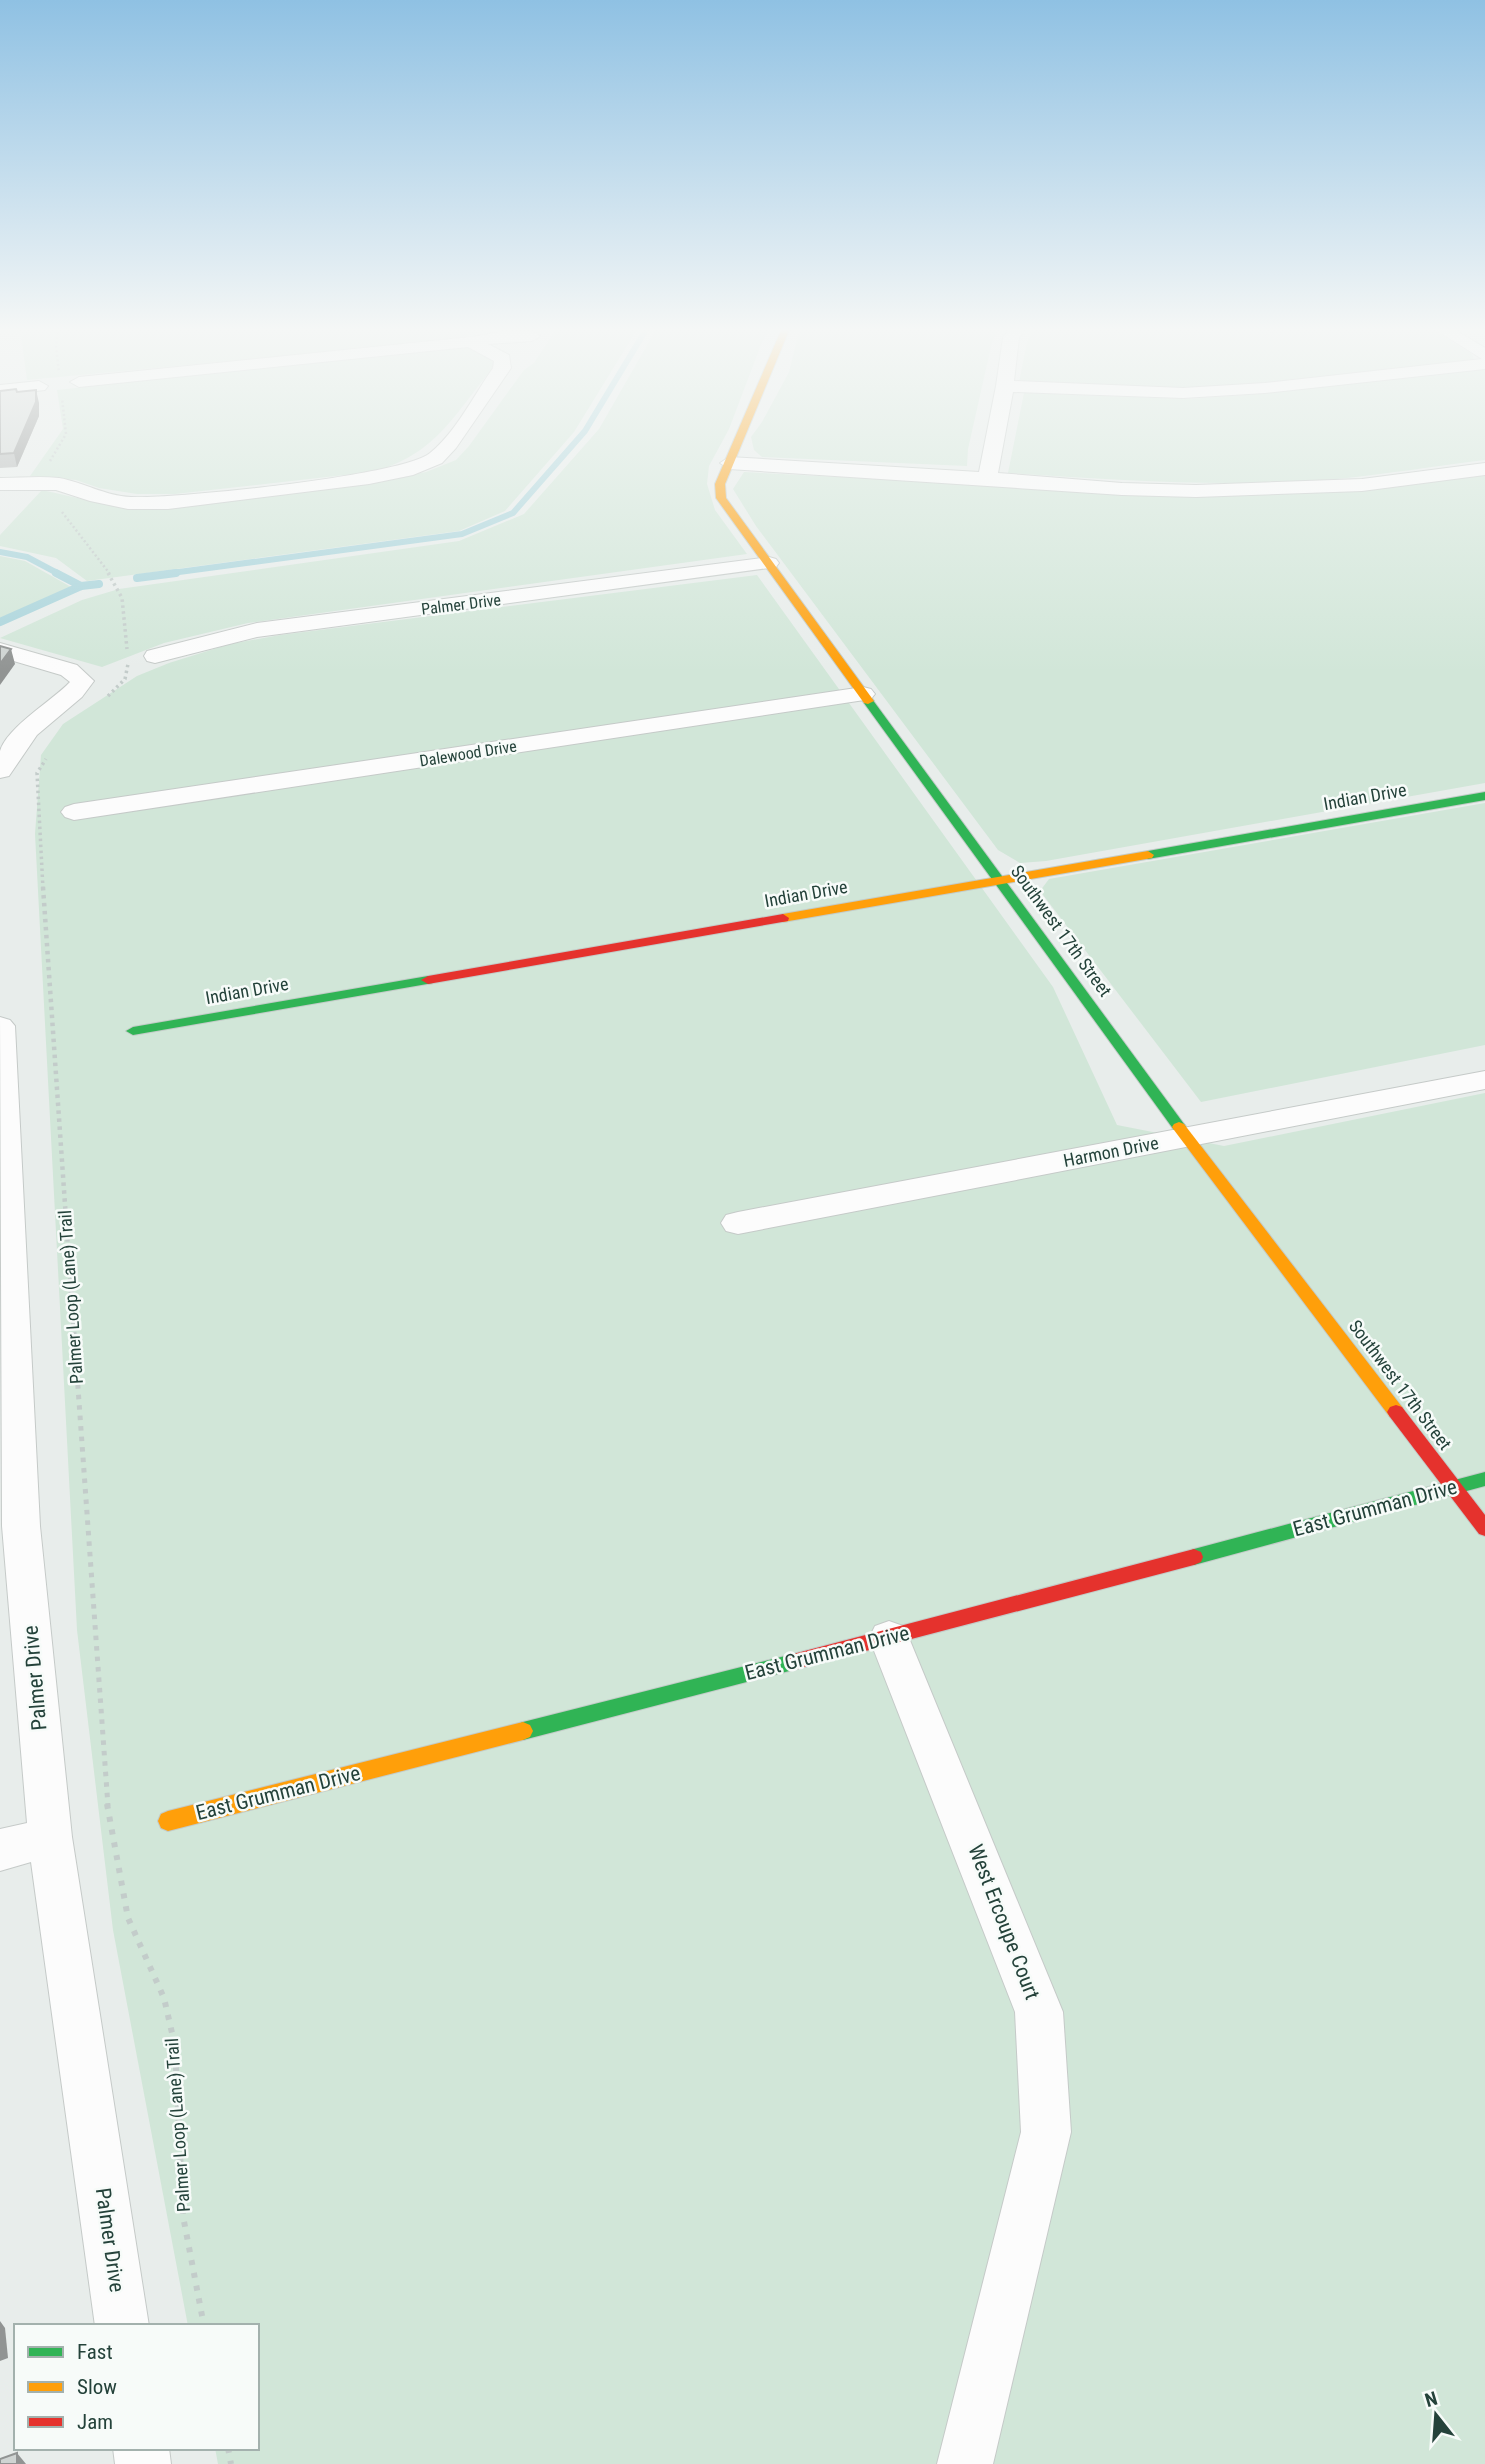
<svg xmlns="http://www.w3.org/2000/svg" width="1485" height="2464" viewBox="0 0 1485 2464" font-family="'Roboto Condensed',sans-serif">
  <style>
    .green { fill: #d1e6d8 }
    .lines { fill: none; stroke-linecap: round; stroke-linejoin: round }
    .stream-far1 { stroke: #a9d4db; stroke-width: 6 }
    .stream { stroke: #a9d4db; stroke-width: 8 }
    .street-casing { stroke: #c5cac8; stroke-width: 2 }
    .fast-casing { stroke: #c3cbc8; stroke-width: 2 }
    .slow-casing { stroke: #c3cbc8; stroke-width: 2 }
    .jam-casing { stroke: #c3cbc8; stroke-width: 2 }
    .path-far4 { stroke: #c3ccca; stroke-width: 2.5; stroke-dasharray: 2 2.5; stroke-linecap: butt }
    .path-far3 { stroke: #c3ccca; stroke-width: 3.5; stroke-dasharray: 2.5 3.5; stroke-linecap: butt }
    .path-far2 { stroke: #c3ccca; stroke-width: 4.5; stroke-dasharray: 3.5 4.5; stroke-linecap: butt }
    .path-far1 { stroke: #c3ccca; stroke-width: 5; stroke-dasharray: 4.5 6; stroke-linecap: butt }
    .path { stroke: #c3ccca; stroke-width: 6; stroke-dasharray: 5 8; stroke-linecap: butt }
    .street { fill: #fcfcfc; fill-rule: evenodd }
    .fast { fill: #30b455; fill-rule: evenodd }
    .slow { fill: #ff9f0a; fill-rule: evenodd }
    .jam { fill: #e5322d; fill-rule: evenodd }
    .wall { fill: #b2b6b5 }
    .shaded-wall { fill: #919493 }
    .building { fill: #cfd4d2; stroke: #919493; stroke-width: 2 }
    .labels { text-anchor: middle; stroke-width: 5; stroke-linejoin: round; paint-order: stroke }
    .far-street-label { font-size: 16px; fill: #24423a; stroke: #f7fbf9 }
    .street-label { font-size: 18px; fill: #24423a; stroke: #f7fbf9 }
    .near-street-label { font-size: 21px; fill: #24423a; stroke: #f7fbf9 }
  </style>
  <rect width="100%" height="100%" fill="#e8edeb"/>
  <!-- green -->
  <g class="green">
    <polygon points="20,328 486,328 484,331 453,340 27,380"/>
    <polygon points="557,328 638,328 574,432 505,511 459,531 87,581 56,558 0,546 0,535 42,490 122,508 171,508 378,481 426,472 456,460 469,446 524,370 534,363"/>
    <polygon points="657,328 770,328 762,342 729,429 709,466 707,484 715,510 747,554 248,623 164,643 102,667 0,638 82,600 119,589 459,541 524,514 599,429"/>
    <polygon points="800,328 1000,328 992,342 968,449 967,466 762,457 754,450 751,437 762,422 789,372"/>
    <polygon points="1033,328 1430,328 1472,354 1474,360 1249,385 1174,388 1019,382 1027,342"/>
    <path d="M467,346L490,358L494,364L491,370C452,418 434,456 371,472L175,494H137L99,488L76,480L30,476L63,429L57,390Z"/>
    <path d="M1485,368V460C1436,466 1387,474 1337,479C1227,488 1117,480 1008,473L1024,393L1188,399L1259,394Z"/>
    <polygon points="744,472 1186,495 1318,493 1485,472 1485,783 1046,861 1020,863 998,850 756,526 733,489"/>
    <polygon points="0,556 25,561 71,587 0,618"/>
    <polygon points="757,575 1053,987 1117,1125 1224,1146 1485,1093 1485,2464 218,2464 215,2448 257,2448 257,2326 188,2326 113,1930 77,1630 35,834 41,755 63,724 137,676 169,663 230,644 280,635"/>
    <polygon points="1485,803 1485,1045 1201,1102 1040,891 1049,879"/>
  </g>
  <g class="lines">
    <!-- stream-far1 -->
    <g class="stream-far1">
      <polyline points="0,552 27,557 59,574"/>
      <polyline points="164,574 462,534 513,513 585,431 647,328"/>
    </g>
    <!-- stream -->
    <g class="stream">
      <polyline points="56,573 81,586"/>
      <polyline points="137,578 176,573"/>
      <polyline points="0,622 81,586 99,584"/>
    </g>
    <defs>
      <g id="street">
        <polygon points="1010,328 1026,328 1019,338 1014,381 1183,388 1265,383 1482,359 1433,328 1452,328 1485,348 1485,369 1265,393 1183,398 1013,392 998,473 1122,483 1196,485 1362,479 1485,463 1485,475 1362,491 1196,497 1122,495 729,469 720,463 729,457 979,472 996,386 1003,338"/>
        <path d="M506,331H532L540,336L532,341L488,344L509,355L511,368L456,448L442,463L413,475L369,484L168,509H128L90,501L56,490H0V478C19,478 40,476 59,478C83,482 105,496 131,497C173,499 403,476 430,453C456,432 474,395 493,368L494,361L468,347L79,387L70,382L79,377L471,337Z"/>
        <polygon points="39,381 48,386 45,390 0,395 0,385"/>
        <polygon points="769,557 776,559 779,563 776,567 257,637 155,663 147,661 144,656 147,651 257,623"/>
        <path d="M0,643L77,665L94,681L82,697L37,735L9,776L0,778C0,770 0,758 0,751C7,727 53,700 70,682L61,675L0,657Z"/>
        <polygon points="863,687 871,689 875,694 871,699 74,820 65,817 61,812 65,807 74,804"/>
        <polygon points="0,1017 10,1020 15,1026 40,1526 72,1837 149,2326 95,2326 31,1862 0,1871 0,1829 27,1823 2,1526"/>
        <polygon points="1485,1071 1485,1089 738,1234 726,1231 721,1223 726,1215 738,1212"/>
        <polygon points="889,1621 903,1626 909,1638 1063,2012 1071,2132 993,2464 937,2464 1021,2132 1015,2012 869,1638 875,1626"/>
        <polygon points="113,2448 169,2448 171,2464 115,2464"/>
      </g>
      <g id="fast">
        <polygon points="864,699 872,699 1184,1124 1186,1127 1184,1130 1174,1130 864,703"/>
        <polygon points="1485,792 1485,800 1148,859 1142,855 1148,851"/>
        <polygon points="428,976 435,980 433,983 133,1035 126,1031 133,1027"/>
        <polygon points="1485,1472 1485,1486 1194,1565 1187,1562 1185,1557 1187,1552 1194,1549"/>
        <polygon points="797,1653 804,1655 807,1661 804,1667 797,1669 523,1740 516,1737 513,1731 516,1725 523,1722"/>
      </g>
      <g id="slow">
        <polygon points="782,328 790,328 725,484 726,498 874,701 868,704 864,703 716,498 715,484"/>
        <polygon points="1148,851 1154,855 1152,858 783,922 777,918 783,914"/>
        <polygon points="1179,1122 1184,1124 1402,1407 1405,1412 1402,1417 1390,1417 1174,1130 1172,1127 1174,1124"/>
        <polygon points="523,1722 530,1725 533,1731 530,1737 523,1740 168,1831 161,1828 158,1821 161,1814 168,1811"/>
      </g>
      <g id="jam">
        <polygon points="783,914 789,918 788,921 428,984 421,980 428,976"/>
        <polygon points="1396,1405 1402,1407 1485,1515 1485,1536 1479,1534 1390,1417 1387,1412 1390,1407"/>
        <polygon points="1194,1549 1201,1552 1203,1557 1201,1562 1194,1565 797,1669 790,1667 787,1661 790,1655 797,1653"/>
      </g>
    </defs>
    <!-- street casing -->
    <use href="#street" class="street-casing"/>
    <!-- fast casing -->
    <use href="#fast" class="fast-casing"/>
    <!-- slow casing -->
    <use href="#slow" class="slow-casing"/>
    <!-- jam casing -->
    <use href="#jam" class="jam-casing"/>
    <!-- path-far4 -->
    <g class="path-far4">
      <polyline points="58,328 56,347 59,372"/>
      <polyline points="50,461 66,434 62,398"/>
      <polyline points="62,512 110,574"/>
    </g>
    <!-- path-far3 -->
    <g class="path-far3">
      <polyline points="108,573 122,598 127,649"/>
      <polyline points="108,696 125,679 128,664"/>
      <polyline points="43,889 37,773 46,759"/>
    </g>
    <!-- path-far2 -->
    <polyline class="path-far2" points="43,887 71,1291"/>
    <!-- path-far1 -->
    <polyline class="path-far1" points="71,1290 108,1806"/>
    <!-- path -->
    <g class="path">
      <polyline points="107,1804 128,1918 164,1998 175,2046 183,2216 204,2326"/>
      <polyline points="228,2448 231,2464"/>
    </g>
    <!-- street -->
    <use href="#street" class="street"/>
    <!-- fast -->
    <use href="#fast" class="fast"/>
    <!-- slow -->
    <use href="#slow" class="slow"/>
    <!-- jam -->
    <use href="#jam" class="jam"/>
  </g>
  <!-- wall -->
  <polygon class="wall" points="0,391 17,392 39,403 39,416 17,467 0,468"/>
  <!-- shaded-wall -->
  <g class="shaded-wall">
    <polygon points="36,390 39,403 39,416 17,467 14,453"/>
    <polygon points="11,649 15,664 0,685 0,664"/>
    <polygon points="0,2321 5,2328 8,2358 0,2361"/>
    <polygon points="17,2453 26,2464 17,2464"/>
  </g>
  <!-- building -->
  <g class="building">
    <polygon points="16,389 17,392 36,390 36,402 14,453 0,454 0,391"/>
    <polygon points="0,646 11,649 0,664"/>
    <polygon points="17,2453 17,2464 0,2464 0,2459"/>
  </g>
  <!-- sky -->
  <linearGradient id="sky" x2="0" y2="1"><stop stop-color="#8fc1e3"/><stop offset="0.49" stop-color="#f5f7f6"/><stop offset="1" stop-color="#f5f7f6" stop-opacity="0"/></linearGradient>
  <rect width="1485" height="673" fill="url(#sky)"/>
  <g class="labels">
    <!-- far-street labels -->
    <g class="far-street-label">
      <text transform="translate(461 604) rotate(-7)" y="6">Palmer Drive</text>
      <text transform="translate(468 753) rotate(-9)" y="6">Dalewood Drive</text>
    </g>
    <!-- street labels -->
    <g class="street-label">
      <text transform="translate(1365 797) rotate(-10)" y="6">Indian Drive</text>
      <text transform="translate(806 894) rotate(-10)" y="6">Indian Drive</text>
      <text transform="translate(1061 931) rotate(54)" y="6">Southwest 17th Street</text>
      <text transform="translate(247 991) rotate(-10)" y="6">Indian Drive</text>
      <text transform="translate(1111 1152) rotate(-11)" y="6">Harmon Drive</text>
      <text transform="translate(71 1297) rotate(-94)" y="6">Palmer Loop (Lane) Trail</text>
      <text transform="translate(1400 1385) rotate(53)" y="6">Southwest 17th Street</text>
      <text transform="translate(178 2125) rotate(-94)" y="6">Palmer Loop (Lane) Trail</text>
    </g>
    <!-- near-street labels -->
    <g class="near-street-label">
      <text transform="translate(1375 1508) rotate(-15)" y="7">East Grumman Drive</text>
      <text transform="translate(827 1653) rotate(-14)" y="7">East Grumman Drive</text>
      <text transform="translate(35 1678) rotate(-95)" y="7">Palmer Drive</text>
      <text transform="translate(278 1793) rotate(-14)" y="7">East Grumman Drive</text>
      <text transform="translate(1004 1922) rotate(69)" y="7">West Ercoupe Court</text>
      <text transform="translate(110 2240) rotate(82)" y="7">Palmer Drive</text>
    </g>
  </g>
  <!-- legend -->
  <rect x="14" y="2324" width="245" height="126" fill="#f7fbf9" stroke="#a3b1ad" stroke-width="2"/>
  <rect x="28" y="2347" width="35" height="10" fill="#30b455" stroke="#a3b1ad" stroke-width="2"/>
  <text x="77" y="2359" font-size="21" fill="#24423a">Fast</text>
  <rect x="28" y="2382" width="35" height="10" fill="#ff9f0a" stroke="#a3b1ad" stroke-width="2"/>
  <text x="77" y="2394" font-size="21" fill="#24423a">Slow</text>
  <rect x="28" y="2417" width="35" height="10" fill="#e5322d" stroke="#a3b1ad" stroke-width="2"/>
  <text x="77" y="2429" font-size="21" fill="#24423a">Jam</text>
  <!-- north arrow -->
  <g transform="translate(1436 2415) rotate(343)" stroke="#f7fbf9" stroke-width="5" paint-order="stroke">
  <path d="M0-5L12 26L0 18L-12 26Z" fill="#24423a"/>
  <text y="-10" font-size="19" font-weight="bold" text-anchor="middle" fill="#24423a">N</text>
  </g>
</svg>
